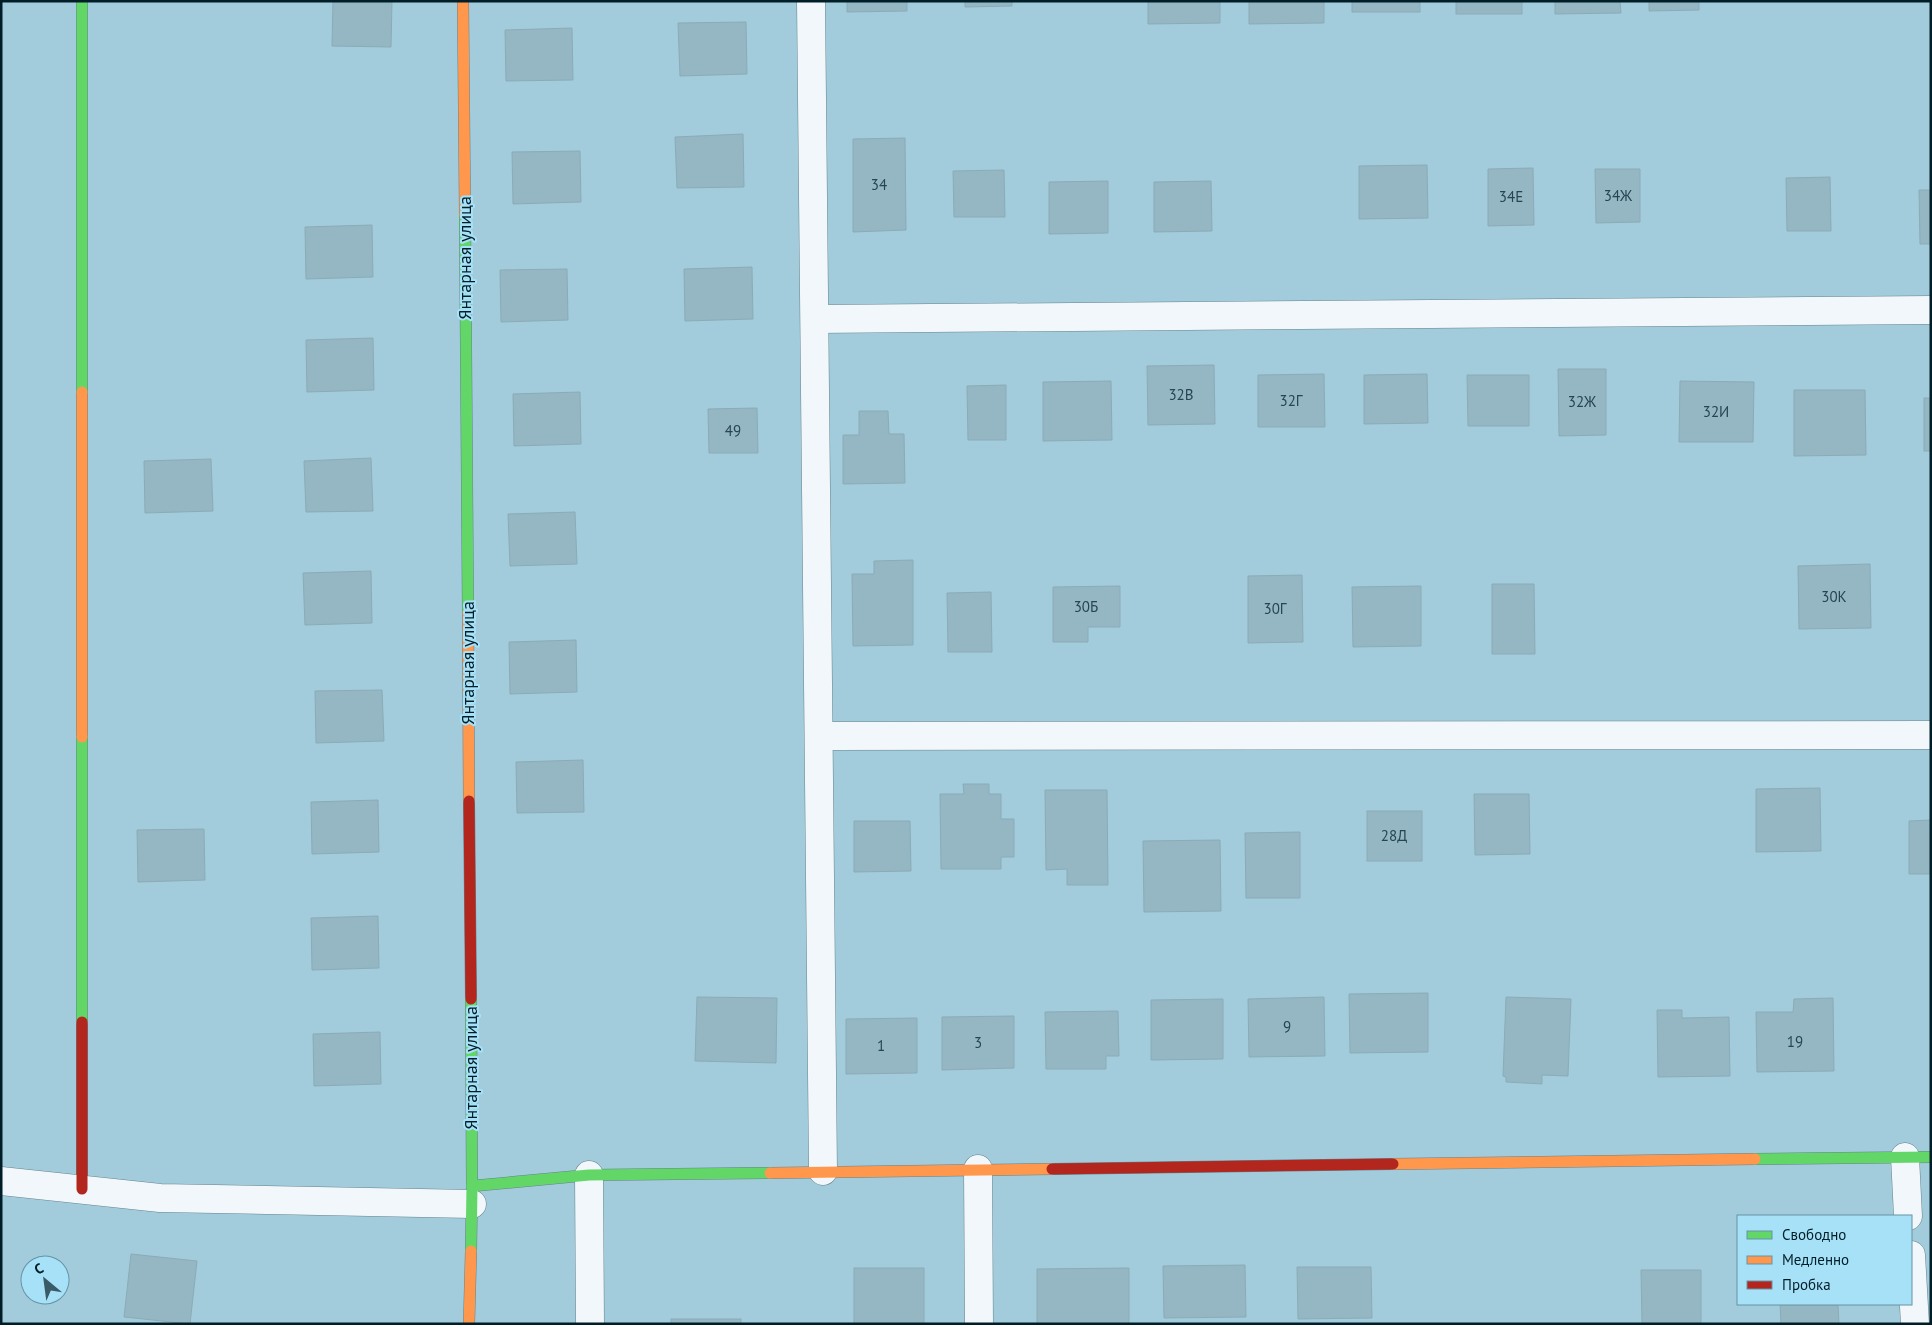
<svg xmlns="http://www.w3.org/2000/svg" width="1932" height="1325" viewBox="0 0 1932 1325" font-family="'PT Sans',sans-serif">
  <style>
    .building { fill: #95b6c3; stroke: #8aacb7 }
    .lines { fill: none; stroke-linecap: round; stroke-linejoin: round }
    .street-casing { stroke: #65838d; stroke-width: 29 }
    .fast-casing { stroke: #65838d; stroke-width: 12 }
    .slow-casing { stroke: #65838d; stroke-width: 12 }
    .jam-casing { stroke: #65838d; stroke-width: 12 }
    .street { stroke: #f1f7fa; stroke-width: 28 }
    .fast { stroke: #63d668; stroke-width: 11 }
    .slow { stroke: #ff974d; stroke-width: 11 }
    .jam { stroke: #b3261e; stroke-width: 11 }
    .labels { text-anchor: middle; stroke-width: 4; stroke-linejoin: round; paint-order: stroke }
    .number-label { font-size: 15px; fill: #264550 }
    .street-label { font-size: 18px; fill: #001e28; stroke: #a7e1f8 }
  </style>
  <rect width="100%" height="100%" fill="#a2ccdb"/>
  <!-- building -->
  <g class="building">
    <polygon points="333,1 392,1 391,47 332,46"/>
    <polygon points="847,1 907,1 907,11 847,12"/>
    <polygon points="965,1 1012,1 1012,6 965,7"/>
    <polygon points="1148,1 1220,1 1220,23 1148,24"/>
    <polygon points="1249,1 1324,1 1324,23 1249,24"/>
    <rect x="1352" y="1" width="68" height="11"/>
    <rect x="1456" y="1" width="66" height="13"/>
    <polygon points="1555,1 1620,1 1621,13 1555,14"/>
    <polygon points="1649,1 1699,1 1699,10 1649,11"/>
    <polygon points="746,22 747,74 680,76 678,23"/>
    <polygon points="572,28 573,80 506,81 505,30"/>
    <polygon points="743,134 744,187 677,188 675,137"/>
    <polygon points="905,138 906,230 853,232 853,139"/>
    <polygon points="580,151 581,202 513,204 512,152"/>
    <polygon points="1427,165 1428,218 1359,219 1359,166"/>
    <polygon points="1533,168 1534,225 1488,226 1488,169"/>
    <polygon points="1595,169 1640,169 1640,222 1596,223"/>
    <polygon points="1004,170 1005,217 954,217 953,171"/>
    <polygon points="1830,177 1831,231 1787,231 1786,178"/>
    <polygon points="1108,181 1108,233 1049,234 1049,182"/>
    <polygon points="1211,181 1212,231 1154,232 1154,182"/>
    <polygon points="1919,190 1931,190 1931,244 1920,244"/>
    <polygon points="372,225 373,277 306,279 305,227"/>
    <polygon points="752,267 753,319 685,321 684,269"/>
    <polygon points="567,269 568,320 501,322 500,270"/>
    <polygon points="373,338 374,390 307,392 306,340"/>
    <polygon points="1214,365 1215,424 1148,425 1147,366"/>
    <polygon points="1558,369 1606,369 1606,435 1559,436"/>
    <polygon points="1324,374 1325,427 1258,427 1258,375"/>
    <polygon points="1427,374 1428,423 1364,424 1364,375"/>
    <polygon points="1467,375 1529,375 1529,426 1468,426"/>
    <polygon points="1111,381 1112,440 1043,441 1043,382"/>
    <polygon points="1680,381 1754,382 1753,442 1679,442"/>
    <polygon points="1006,385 1006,440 968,440 967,386"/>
    <polygon points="1794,390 1865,390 1866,455 1794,456"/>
    <polygon points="580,392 581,444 514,446 513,394"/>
    <rect x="1924" y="398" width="7" height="53"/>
    <polygon points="757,408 758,453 709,453 708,409"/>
    <polygon points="859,411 888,411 889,434 904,434 905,483 843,484 843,435 859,435"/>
    <polygon points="371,458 373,511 306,512 304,461"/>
    <polygon points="211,459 213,511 145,513 144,461"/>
    <polygon points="575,512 577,564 510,566 508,514"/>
    <polygon points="913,560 913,645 853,646 852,574 874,574 874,561"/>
    <polygon points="1870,564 1871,628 1799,629 1798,566"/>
    <polygon points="371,571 372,623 305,625 303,573"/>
    <polygon points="1302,575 1303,642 1248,643 1248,576"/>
    <polygon points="1492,584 1534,584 1535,654 1492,654"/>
    <polygon points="1120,586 1120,627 1088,627 1088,642 1053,642 1053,587"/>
    <polygon points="1421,586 1421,646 1353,647 1352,587"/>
    <polygon points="991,592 992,652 948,652 947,593"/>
    <polygon points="576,640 577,692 510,694 509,642"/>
    <polygon points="382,690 384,741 316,743 315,691"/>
    <polygon points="583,760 584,812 517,813 516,762"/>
    <polygon points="963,784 989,784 989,794 1001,794 1001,819 1014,819 1014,857 1001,857 1001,869 941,869 940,794 964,794"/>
    <polygon points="1820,788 1821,851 1756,852 1756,789"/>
    <polygon points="1045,790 1107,790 1108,885 1067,885 1067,869 1046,870"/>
    <polygon points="1474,794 1529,794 1530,854 1475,855"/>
    <polygon points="378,800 379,852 312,854 311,802"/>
    <rect x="1367" y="811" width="55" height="50"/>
    <polygon points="1931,820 1931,874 1909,874 1909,821"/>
    <polygon points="854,821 910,821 911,871 854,872"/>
    <polygon points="204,829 205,880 138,882 137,830"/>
    <polygon points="1300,832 1300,898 1246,898 1245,833"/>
    <polygon points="1220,840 1221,911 1144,912 1143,841"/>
    <polygon points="378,916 379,968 312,970 311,918"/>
    <polygon points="1428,993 1428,1052 1350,1053 1349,994"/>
    <polygon points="697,997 777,998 776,1063 695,1061"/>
    <polygon points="1324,997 1325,1056 1249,1057 1248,999"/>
    <polygon points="1506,997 1571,999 1568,1076 1542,1075 1542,1084 1506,1082 1506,1077 1503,1076"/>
    <polygon points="1833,998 1834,1071 1757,1072 1756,1012 1793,1012 1794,999"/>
    <polygon points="1223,999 1223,1059 1151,1060 1151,1000"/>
    <polygon points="1657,1010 1682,1010 1682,1018 1729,1017 1730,1076 1658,1077"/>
    <polygon points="1118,1011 1119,1056 1106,1056 1106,1069 1046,1069 1045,1012"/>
    <polygon points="1014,1016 1014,1068 942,1070 942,1017"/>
    <polygon points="917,1018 917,1073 846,1074 846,1019"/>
    <polygon points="380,1032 381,1084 314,1086 313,1034"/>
    <polygon points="131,1254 197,1261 190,1324 124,1317"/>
    <polygon points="1245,1265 1246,1317 1164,1318 1163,1266"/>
    <polygon points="1297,1267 1371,1267 1372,1318 1298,1319"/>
    <rect x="854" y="1268" width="70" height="56"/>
    <polygon points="1129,1268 1129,1324 1037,1324 1037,1269"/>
    <polygon points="1641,1270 1701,1270 1701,1324 1642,1324"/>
    <polygon points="1780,1304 1838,1304 1839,1324 1781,1324"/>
    <rect x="671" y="1319" width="70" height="5"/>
  </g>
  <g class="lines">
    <defs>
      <g id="street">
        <polyline points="811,1 823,1171"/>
        <polyline points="815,319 1931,310"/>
        <polyline points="819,736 1931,735"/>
        <polyline points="1905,1157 1908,1216"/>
        <polyline points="978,1169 979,1324"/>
        <polyline points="589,1175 590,1324"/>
        <polyline points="1,1181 160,1198 472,1204"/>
        <polyline points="1911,1255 1915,1324"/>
      </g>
      <g id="fast">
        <polyline points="82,1 82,392"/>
        <polyline points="465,215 468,613"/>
        <polyline points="82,737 82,1022"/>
        <polyline points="471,999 472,1186 471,1251"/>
        <polyline points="1755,1159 1931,1157"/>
        <polyline points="472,1186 589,1175 770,1173"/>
      </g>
      <g id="slow">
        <polyline points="463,1 465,215"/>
        <polyline points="82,392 82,737"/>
        <polyline points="468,613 469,801"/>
        <polyline points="1393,1164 1755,1159"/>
        <polyline points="770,1173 1052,1169"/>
        <polyline points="469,1324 471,1251"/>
      </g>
      <g id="jam">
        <polyline points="469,801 471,999"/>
        <polyline points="82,1022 82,1189"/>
        <polyline points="1052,1169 1393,1164"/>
      </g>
    </defs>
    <!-- street casing -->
    <use href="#street" class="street-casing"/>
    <!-- fast casing -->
    <use href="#fast" class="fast-casing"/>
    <!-- slow casing -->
    <use href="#slow" class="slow-casing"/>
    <!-- jam casing -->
    <use href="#jam" class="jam-casing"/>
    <!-- street -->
    <use href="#street" class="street"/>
    <!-- fast -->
    <use href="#fast" class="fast"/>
    <!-- slow -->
    <use href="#slow" class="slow"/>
    <!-- jam -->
    <use href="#jam" class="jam"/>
  </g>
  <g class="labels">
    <!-- number labels -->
    <g class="number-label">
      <text x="879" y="190">34</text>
      <text x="1618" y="201">34Ж</text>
      <text x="1511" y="202">34Е</text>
      <text x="1181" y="400">32В</text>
      <text x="1291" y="406">32Г</text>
      <text x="1582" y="407">32Ж</text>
      <text x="1716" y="417">32И</text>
      <text x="733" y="436">49</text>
      <text x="1834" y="602">30К</text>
      <text x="1086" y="612">30Б</text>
      <text x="1275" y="614">30Г</text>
      <text x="1394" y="841">28Д</text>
      <text x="1287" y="1032">9</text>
      <text x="1795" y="1047">19</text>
      <text x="978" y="1048">3</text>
      <text x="881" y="1051">1</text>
    </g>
    <!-- street labels -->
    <g class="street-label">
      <text transform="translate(465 258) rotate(-90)" y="6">Янтарная улица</text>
      <text transform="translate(468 663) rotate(-90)" y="6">Янтарная улица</text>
      <text transform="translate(471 1068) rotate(-90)" y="6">Янтарная улица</text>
    </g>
  </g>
  <!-- border -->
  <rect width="1932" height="1325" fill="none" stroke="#001e28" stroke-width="5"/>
  <!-- legend -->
  <rect x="1737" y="1215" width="175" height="90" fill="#a7e1f8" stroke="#6493a5"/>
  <rect x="1747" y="1231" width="25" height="8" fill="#63d668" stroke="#6493a5"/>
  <text x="1782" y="1240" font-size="15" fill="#001e28">Свободно</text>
  <rect x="1747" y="1256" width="25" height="8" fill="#ff974d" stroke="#6493a5"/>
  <text x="1782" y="1265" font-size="15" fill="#001e28">Медленно</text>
  <rect x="1747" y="1281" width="25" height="8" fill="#b3261e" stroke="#6493a5"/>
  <text x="1782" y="1290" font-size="15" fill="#001e28">Пробка</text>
  <!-- north arrow -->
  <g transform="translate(45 1280) rotate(331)"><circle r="24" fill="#a7e1f8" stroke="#6493a5"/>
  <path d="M0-4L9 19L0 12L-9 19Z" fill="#395b67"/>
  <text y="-8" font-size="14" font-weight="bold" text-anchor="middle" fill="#001e28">С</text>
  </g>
</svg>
